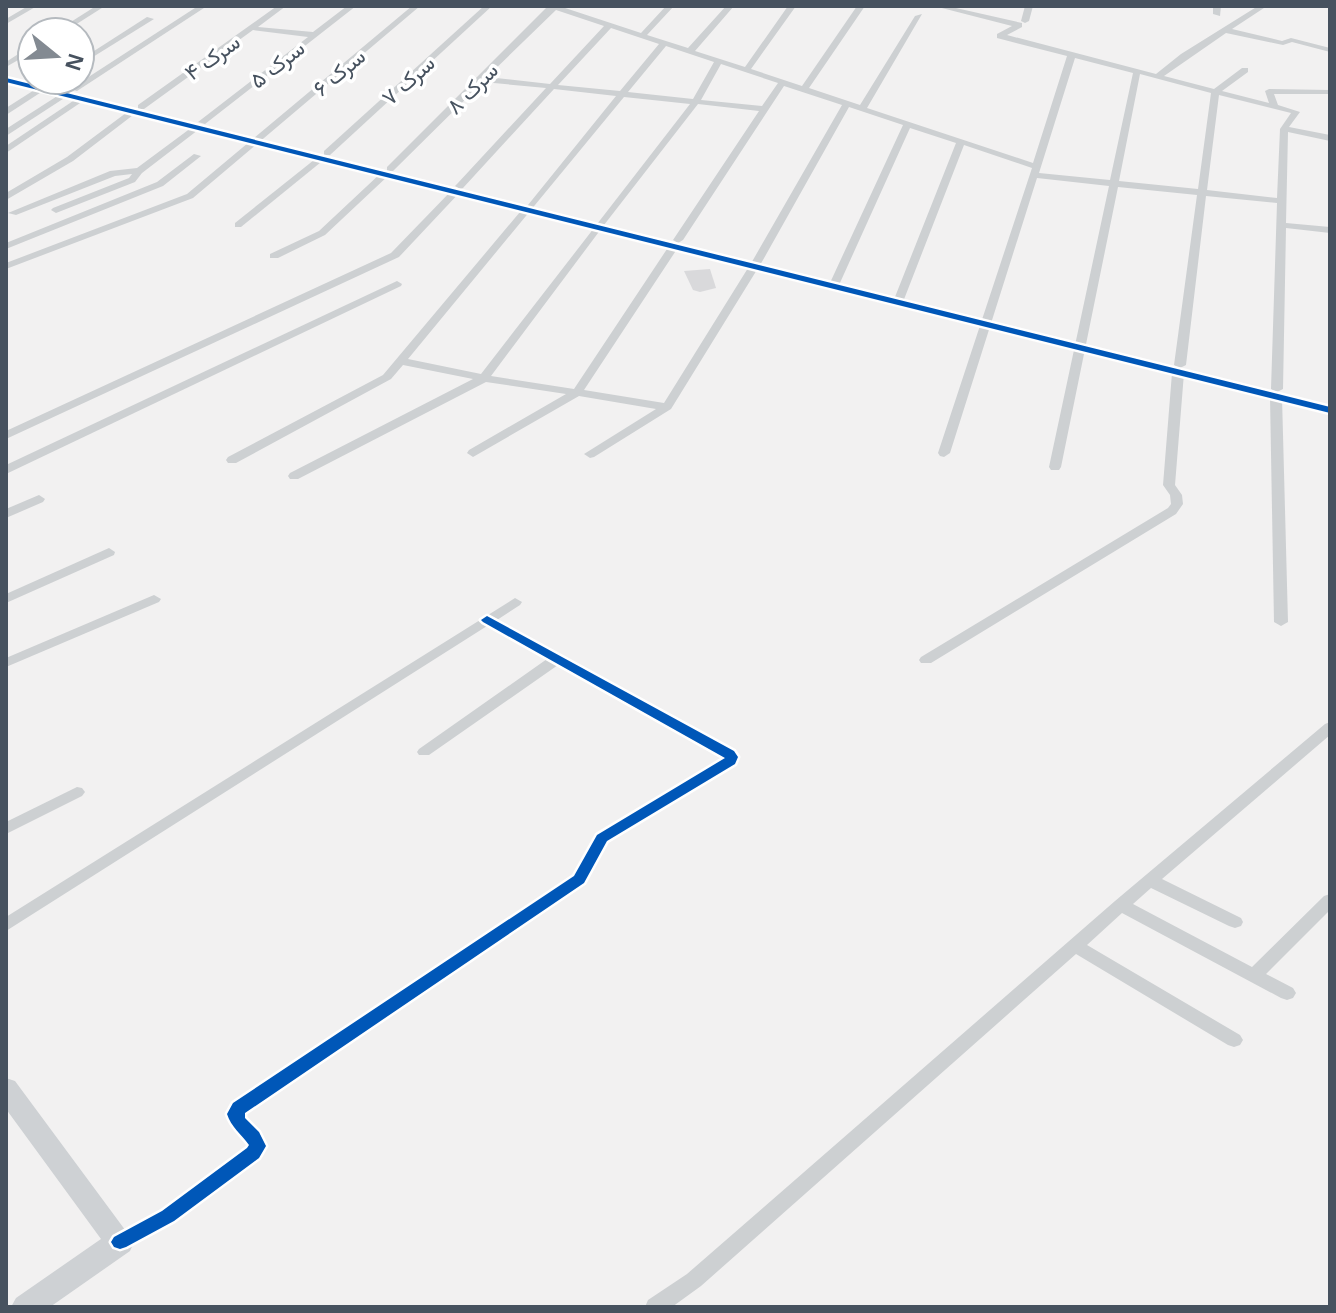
<svg xmlns="http://www.w3.org/2000/svg" width="1336" height="1313" viewBox="0 0 1336 1313" font-family="Arial,Vazirmatn,sans-serif">
  <style>
    .building { fill: #d9d9db }
    .lines { fill: none; stroke-linecap: round; stroke-linejoin: round }
    .street { fill: #cdd0d2; fill-rule: evenodd }
    .secondary { fill: #ced1d4; fill-rule: evenodd }
    .cycleway-casing { stroke: #fff; stroke-width: 5 }
    .cycleway { fill: #0057b8; fill-rule: evenodd }
    .labels { text-anchor: middle; stroke-width: 7; stroke-linejoin: round; paint-order: stroke }
    .far-street-label { font-size: 22px; fill: #47525f; stroke: #fff }
  </style>
  <rect width="100%" height="100%" fill="#f2f1f1"/>
  <!-- building -->
  <polygon class="building" points="710,269 716,288 700,292 693,290 684,271"/>
  <g class="lines">
    <!-- street -->
    <g class="street">
      <polygon points="28,6 37,6 6,24 6,19"/>
      <polygon points="96,6 105,6 64,32 55,32"/>
      <polygon points="198,6 207,6 77,91 70,89"/>
      <polygon points="277,6 286,6 258,27 313,32 347,6 356,6 205,124 198,122 308,37 253,30 144,109 138,109 138,105"/>
      <polygon points="412,6 420,6 193,198 6,269 6,263 187,194"/>
      <polygon points="484,6 492,6 330,155 324,155 324,151"/>
      <path d="M548,6H559L641,33L666,6H674L647,35L688,48L726,6H734L695,51L745,67L788,6H796L751,69L802,86L857,6H865L809,88L860,105L915,16L922,14L867,108L1033,163L1067,56L997,38V34L1012,26L934,6H947L1022,23V27L1007,35L1156,74L1181,54L1258,6H1267L1232,29L1282,41L1291,38L1330,48V52L1292,42L1283,45L1226,33L1164,76L1214,89L1242,68H1248V72L1222,91L1269,103L1265,91L1269,89L1330,90V94H1274L1278,105L1300,112L1289,127L1330,135V141L1288,132L1286,223L1330,227V233L1286,228L1283,389L1277,392L1271,389L1277,203L1206,196L1186,365L1180,368L1174,365L1197,195L1118,187L1061,467L1059,470H1051L1049,467L1109,186L1037,178L950,453L944,457L940,456L938,453L1032,168L964,145L903,302L902,304H894L893,302L956,143L910,128L839,285L830,287L829,285L903,125L849,107L763,260L671,409L594,457L590,458L584,454L656,409L579,396L473,457L467,453L469,450L566,394L486,382L298,479H290L288,476L290,473L473,379L403,365L391,379L236,463H228L226,460L228,457L383,375L525,206L528,205L616,96L554,89L463,188L460,189L455,186L457,184L546,88L483,82L393,171H387V167ZM556,10L604,26L550,84L487,77ZM611,28L659,44L620,91L558,85ZM666,46L714,62L693,99L628,92ZM1075,58L1133,73L1110,180L1039,173ZM721,64L778,83L762,106L701,100ZM1140,74L1211,93L1198,189L1119,181ZM784,86L842,105L753,260L664,403L584,390L679,246L674,243L669,246L574,389L491,376L604,225L698,104L759,111L673,240L678,243L683,240ZM1219,95L1291,113L1280,129L1277,198L1207,190ZM624,97L690,104L481,374L408,359Z"/>
      <polygon points="1025,6 1033,6 1029,21 1025,23 1021,21"/>
      <polygon points="1213,6 1221,6 1220,16 1213,14"/>
      <polygon points="147,17 154,19 80,65 80,60"/>
      <polygon points="29,47 32,47 32,52 6,67 6,62"/>
      <polygon points="39,87 46,89 6,115 6,108"/>
      <polygon points="62,93 69,95 6,136 6,129"/>
      <polygon points="79,97 86,99 6,153 6,146"/>
      <polygon points="130,110 137,112 73,161 6,200 6,193 67,157"/>
      <polygon points="195,125 198,126 198,130 142,173 135,182 56,213 51,210 53,208 129,178 132,174 115,176 16,215 8,213 110,171 137,168"/>
      <polygon points="194,154 201,156 163,186 6,249 6,243 157,182"/>
      <polygon points="319,156 326,158 241,227 235,227 235,223"/>
      <polygon points="382,172 390,174 325,235 278,258 270,258 270,254 319,231"/>
      <polygon points="453,189 461,191 399,257 6,439 6,431 391,253"/>
      <polygon points="397,281 402,284 401,286 6,474 6,465"/>
      <polygon points="1178,370 1184,373 1175,485 1182,495 1183,504 1176,514 931,663 921,663 919,660 921,657 1168,508 1171,504 1170,495 1163,485 1172,373"/>
      <polygon points="1276,394 1282,397 1288,622 1281,626 1274,622 1270,397"/>
      <polygon points="39,495 45,499 43,502 6,518 6,509"/>
      <polygon points="109,548 115,552 114,555 6,603 6,594"/>
      <polygon points="154,595 161,599 159,602 6,667 6,658"/>
      <path d="M515,598L522,602L520,605L497,620L734,751L740,757L735,765L608,842L585,883L246,1113L245,1117L260,1132L267,1146L260,1159L175,1222L127,1248L120,1251L113,1248L110,1242L113,1236L161,1210L246,1147L248,1145C239,1134 230,1128 226,1114L232,1103L573,875L596,834L724,758L558,665L429,755H419L417,752L419,749L547,659L487,626L6,931V917Z"/>
      <polygon points="1330,722 1330,735 1162,879 1241,918 1243,922 1241,926 1235,928 1229,926 1151,888 1133,904 1252,967 1324,896 1330,894 1330,910 1266,974 1293,988 1296,993 1293,998 1287,1000 1281,998 1122,913 1087,945 1240,1035 1243,1040 1240,1045 1234,1047 1228,1045 1076,954 701,1286 672,1307 645,1307 648,1300 687,1274 1115,901 1325,724"/>
      <polygon points="77,787 82,788 85,792 82,796 6,834 6,822"/>
    </g>
    <!-- secondary -->
    <g class="secondary">
      <polygon points="6,77 1330,405 1330,415 6,84"/>
      <polygon points="6,1078 15,1081 134,1242 130,1251 50,1307 11,1307 16,1298 101,1239 6,1109"/>
    </g>
    <defs>
      <g id="cycleway">
        <polygon points="6,78 1330,407 1330,413 6,82"/>
        <path d="M487,616L734,751L738,757L735,764L607,841L584,883L245,1113V1118L259,1132L266,1146L259,1158L174,1221L126,1247L120,1249L114,1247L111,1242L114,1237L162,1211L247,1148L249,1145C241,1134 231,1127 227,1114L233,1103L574,876L597,835L725,758L483,622L481,620Z"/>
      </g>
    </defs>
    <!-- cycleway casing -->
    <use href="#cycleway" class="cycleway-casing"/>
    <!-- cycleway -->
    <use href="#cycleway" class="cycleway"/>
  </g>
  <g class="labels">
    <!-- far-street labels -->
    <g class="far-street-label">
      <text transform="translate(212 57) rotate(-36)" y="8">سرک ۴</text>
      <text transform="translate(277 64) rotate(-38)" y="8">سرک ۵</text>
      <text transform="translate(339 72) rotate(-40)" y="8">سرک ۶</text>
      <text transform="translate(408 80) rotate(-42)" y="8">سرک ۷</text>
      <text transform="translate(472 88) rotate(-45)" y="8">سرک ۸</text>
    </g>
  </g>
  <!-- border -->
  <rect width="1336" height="1313" fill="none" stroke="#47525f" stroke-width="16"/>
  <!-- north arrow -->
  <g transform="translate(56 56) rotate(108)"><circle r="38" fill="#ffffff" stroke="#b5babf" stroke-width="2"/>
  <path d="M0-6L14 30L0 20L-14 30Z" fill="#838a92"/>
  <text y="-12" font-size="22" font-weight="bold" text-anchor="middle" fill="#47525f">N</text>
  </g>
</svg>
